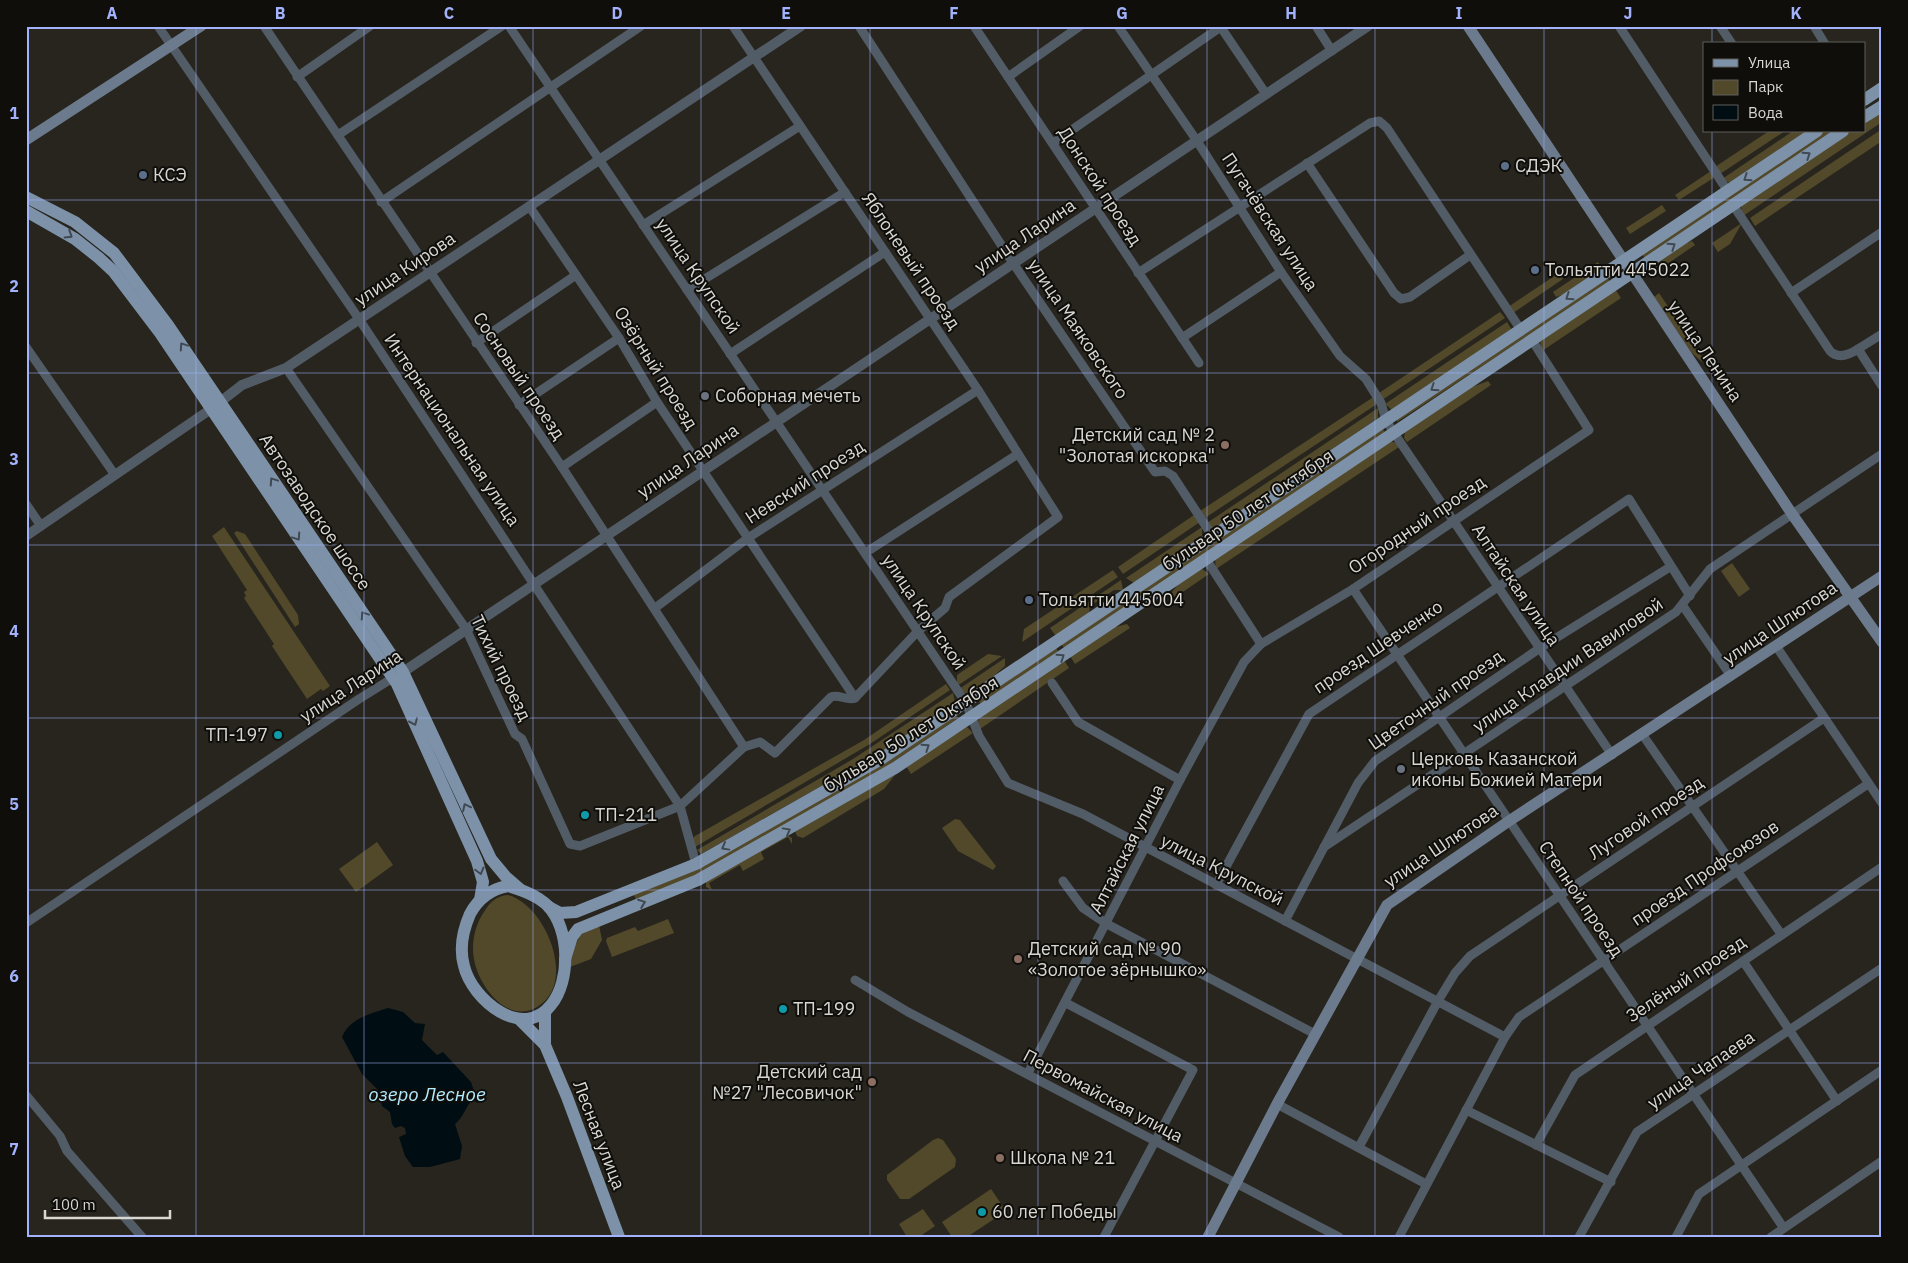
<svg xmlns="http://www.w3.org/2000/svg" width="1908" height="1263" viewBox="0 0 1908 1263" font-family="'IBM Plex Sans',sans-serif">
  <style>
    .green { fill: #52492a }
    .water { fill: #000d12 }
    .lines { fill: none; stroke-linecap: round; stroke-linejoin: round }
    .minor { stroke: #525c67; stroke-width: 9 }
    .tertiary { stroke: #525c67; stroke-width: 10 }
    .secondary { stroke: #6b7a8c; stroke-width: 11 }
    .primary { stroke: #7d92a9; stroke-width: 12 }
    .oneway { stroke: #404952 }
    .grid { fill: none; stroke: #a2b2fd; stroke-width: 1; stroke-opacity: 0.55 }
    .service-dot { fill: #5c6f8a; stroke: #0f0e0b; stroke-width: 2 }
    .worship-dot { fill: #6b7280; stroke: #0f0e0b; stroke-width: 2 }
    .education-dot { fill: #8d6e63; stroke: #0f0e0b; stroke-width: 2 }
    .culture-dot { fill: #0f9aa8; stroke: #0f0e0b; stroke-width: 2 }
    .labels { text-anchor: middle; stroke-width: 4; stroke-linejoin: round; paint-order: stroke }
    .poi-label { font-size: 18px; fill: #d8d7d2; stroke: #0f0e0b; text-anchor: start }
    .street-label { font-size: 18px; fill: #d8d7d2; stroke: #0f0e0b }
    .water-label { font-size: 19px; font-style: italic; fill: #b2ecfe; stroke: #0f0e0b }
    .neatline { fill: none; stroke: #a2b2fd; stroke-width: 2 }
    .grid-label { font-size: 16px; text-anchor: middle; font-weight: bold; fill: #a2b2fd }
  </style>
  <rect width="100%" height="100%" fill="#27251d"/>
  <!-- green -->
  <g class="green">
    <polygon points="1882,111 1882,122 1743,216 1741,207 1745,201 1851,131 1864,131 1864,122"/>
    <polygon points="1882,129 1882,141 1755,226 1750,218"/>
    <polygon points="1769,131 1785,131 1720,174 1715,167"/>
    <polygon points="1793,131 1809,131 1730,183 1722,179"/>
    <polygon points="1823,131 1835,131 1645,259 1642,254"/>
    <polygon points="1711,171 1715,177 1679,200 1675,195"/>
    <polygon points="1662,205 1666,211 1630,234 1626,228"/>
    <polygon points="1742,223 1730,244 1718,252 1712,243"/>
    <polygon points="1692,241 1695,245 1654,273 1650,266 1684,244"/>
    <polygon points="1598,262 1603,269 1567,293 1556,297 1553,292"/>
    <polygon points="1559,273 1563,279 1513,313 1508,307"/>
    <polygon points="1607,277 1610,282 1397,422 1397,419"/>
    <polygon points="1615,289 1621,298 1542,351 1540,341"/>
    <polygon points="1659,293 1704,360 1702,362 1692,353 1654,297"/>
    <polygon points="1500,312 1505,318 1382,400 1379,393"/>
    <polygon points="1507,322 1512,330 1392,410 1385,404"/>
    <polygon points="1488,381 1491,385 1407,442 1404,438 1405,432 1472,387"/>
    <polygon points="1375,396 1377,404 1205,518 1200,511"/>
    <polygon points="1378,408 1378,418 1212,531 1207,523"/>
    <polygon points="1383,429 1385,432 1065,649 1061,644"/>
    <polygon points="1390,441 1396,443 1399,447 1216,569 1215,559"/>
    <polygon points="1194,515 1200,522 1123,574 1118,567"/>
    <polygon points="224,527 330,686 323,691 321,689 307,699 272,646 274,644 244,598 246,596 244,592 247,590 212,536"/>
    <polygon points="1202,527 1202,536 1134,583 1126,578"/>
    <polygon points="237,531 245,534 298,615 299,624 295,627 234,533"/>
    <polygon points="1732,563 1750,589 1739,597 1721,571"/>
    <polygon points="1202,569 1209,574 1174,598 1171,593 1182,580"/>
    <polygon points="1113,570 1118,577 1022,642 1024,629"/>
    <polygon points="1121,580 1123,590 1114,590 1090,606 1089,614 1056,636 1050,628"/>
    <polygon points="1127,624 1130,628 1075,664 1070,656 1111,628"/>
    <polygon points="1056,647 1059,653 981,703 979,702 979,700"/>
    <polygon points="988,654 1002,656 957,686 957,675"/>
    <polygon points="1005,658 1005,666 987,682 968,695 959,689"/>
    <polygon points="1064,660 1069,668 980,729 978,722 980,716"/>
    <polygon points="946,684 950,690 870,744 695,847 693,838 695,836 864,740"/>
    <polygon points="953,693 955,702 894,745 701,854 697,850 853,759"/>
    <polygon points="957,715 958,718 889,765 699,874 636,900 634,895"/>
    <polygon points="967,727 973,733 911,774 906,766"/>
    <polygon points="895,775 884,789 803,838 797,836 795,831"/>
    <polygon points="955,819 960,820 996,866 993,870 958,851 942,828"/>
    <polygon points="787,835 792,838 792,844 788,837 761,852 764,859 743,871 740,865 709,883 712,890 706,887 706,882"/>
    <polygon points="377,842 393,865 356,892 339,869"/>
    <path d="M508,895C546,905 578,984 537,1007C507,1025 478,985 474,959C471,943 475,925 484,912C490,902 496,896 508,895Z"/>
    <polygon points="668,919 674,933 612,957 606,941 607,938 635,927 638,931"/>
    <polygon points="599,925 602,940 591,959 570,967 570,959 580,935"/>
    <polygon points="938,1138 943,1140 956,1159 955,1167 909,1199 900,1199 887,1180 887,1175 933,1140"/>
    <polygon points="991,1189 1006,1211 967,1237 952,1237 942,1222"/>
    <polygon points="923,1209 935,1226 919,1237 907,1237 899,1224"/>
  </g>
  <!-- water -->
  <path class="water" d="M388,1008L403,1012L415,1023L425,1024L422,1040L437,1055L443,1052L471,1082L478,1103L472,1100C465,1108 463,1118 455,1124L462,1146L460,1159L430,1167H413L405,1156L399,1137L406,1134L405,1128L401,1126L395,1128L392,1124L390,1112L382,1106L378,1090L362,1074L342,1037C350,1018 370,1014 388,1008Z"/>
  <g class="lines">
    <!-- minor -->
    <g class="minor">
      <polyline points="158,26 359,319 680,806 696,864"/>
      <polyline points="264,26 562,467 744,747"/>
      <polyline points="509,26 966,703 979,736 1008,783 1083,814 1505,1037"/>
      <polyline points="859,26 1013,263 1155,472 1165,471 1173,476 1213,537"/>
      <polyline points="974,26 1199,363"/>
      <polyline points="1118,26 1197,141 1281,272 1340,356 1366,379 1381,403 1386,420 1394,433 1612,755"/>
      <polyline points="1220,26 1266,94"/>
      <polyline points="1316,26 1332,51"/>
      <polyline points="1619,26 1727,190"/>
      <polyline points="1720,26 1732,44"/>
      <polyline points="1814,26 1825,44"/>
      <polyline points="297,77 370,26"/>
      <polyline points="1008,77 1080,26"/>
      <polyline points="338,135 502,26"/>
      <polyline points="1053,143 1222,26"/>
      <polyline points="1307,163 1394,293 1401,299 1410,297 1470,255"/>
      <polyline points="381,202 641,26"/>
      <path d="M1733,205L1830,351C1838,359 1849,355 1858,349L1882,386"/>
      <polyline points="529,206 619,338 657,402 855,698"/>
      <polyline points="643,225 800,126"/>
      <polyline points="1138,273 1370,123 1379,121 1387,128 1521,330"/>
      <polyline points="687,290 845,192"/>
      <polyline points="1791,293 1882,232"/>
      <polyline points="1182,338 1281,272"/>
      <polyline points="476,343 576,275"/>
      <polyline points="26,347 115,475"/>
      <polyline points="1858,349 1882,334"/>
      <polyline points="730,354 885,252"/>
      <path d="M286,368L466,629L515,734L522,739L570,844L580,846L680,806L744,747L760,742L775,753L831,697C839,694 847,701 855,698L918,631L945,608L949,597L1058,517L978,390L733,26"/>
      <polyline points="519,405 619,338"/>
      <polyline points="562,467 657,402"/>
      <polyline points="26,504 41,526"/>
      <polyline points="865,553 1018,454"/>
      <polyline points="1206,559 1261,644"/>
      <polyline points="1353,589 1783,1227"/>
      <polyline points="1683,606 1731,676"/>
      <polyline points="655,608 748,538 978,390"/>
      <polyline points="1776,646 1882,803"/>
      <polyline points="1052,683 1078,722 1180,780"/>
      <polyline points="1642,734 1781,934"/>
      <polyline points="1324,847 1676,612 1710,569 1882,454"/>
      <polyline points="1063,881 1083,908 1107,924 1315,1034"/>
      <polyline points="1216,885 1309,714 1629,499 1690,596"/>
      <polyline points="1285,921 1358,783 1375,761 1540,648 1670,567"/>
      <polyline points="26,923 359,699 396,676"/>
      <polyline points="1743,961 1837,1101"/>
      <polyline points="855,980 908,1012 1339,1237"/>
      <polyline points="1066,1003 1193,1070 1104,1237"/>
      <polyline points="1028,1073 1180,780 1244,662 1261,644 1353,589 1589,430 1532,340"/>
      <polyline points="26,1095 60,1136 67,1151 142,1237"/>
      <polyline points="1277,1104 1426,1184"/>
      <polyline points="1466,1110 1611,1182"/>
      <polyline points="1536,1145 1575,1075 1882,867"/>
      <polyline points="1359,1147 1438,1001 1455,973 1470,956 1824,718"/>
      <polyline points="1399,1237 1505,1037 1519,1017 1868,784"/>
      <polyline points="1579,1237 1637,1132 1882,968"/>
      <polyline points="1676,1237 1699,1194 1882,1070"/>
      <polyline points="1771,1237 1882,1161"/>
    </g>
    <!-- tertiary -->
    <g class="tertiary">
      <polyline points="26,536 211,409 242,385 286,368 801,26"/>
      <polyline points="403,672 1368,26"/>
    </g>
    <!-- secondary -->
    <g class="secondary">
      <polyline points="1468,26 1792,514 1882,642"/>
      <polyline points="26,140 201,26"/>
      <polyline points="1208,1237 1277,1104 1387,905 1509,821 1882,576"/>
    </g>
    <!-- primary -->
    <g class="primary">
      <polyline points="1864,100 1882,88"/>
      <polyline points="1864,117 1882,106"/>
      <polyline points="26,197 75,222 114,253 168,325 403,672 491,859 506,877 521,890"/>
      <polyline points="26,211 75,239 99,258 113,271 160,333 397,684 477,861 483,882 480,900"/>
      <path d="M508,886C522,890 537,895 548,906C570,929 571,981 551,1005C523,1041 472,1000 464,966C459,948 463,930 470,914C478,899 491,889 508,886Z"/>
      <polyline points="549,907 560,913 576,912 696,864 881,759 1817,131"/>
      <polyline points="565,959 572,937 578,929 698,880 895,768 1843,131"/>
      <polyline points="520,1020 545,1045 567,1097 619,1237"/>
      <polyline points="545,1045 545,1012"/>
    </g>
  </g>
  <!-- one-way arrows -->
  <defs><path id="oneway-chevron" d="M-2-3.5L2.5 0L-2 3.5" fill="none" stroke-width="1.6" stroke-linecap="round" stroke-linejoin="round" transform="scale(1.25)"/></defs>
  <g class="oneway">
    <use href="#oneway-chevron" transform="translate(1807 155) rotate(-34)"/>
    <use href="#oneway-chevron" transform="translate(1747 178) rotate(146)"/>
    <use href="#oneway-chevron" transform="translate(69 235) rotate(32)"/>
    <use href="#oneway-chevron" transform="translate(1672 246) rotate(-34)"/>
    <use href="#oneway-chevron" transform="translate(1569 297) rotate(146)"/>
    <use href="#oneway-chevron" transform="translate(183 346) rotate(-124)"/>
    <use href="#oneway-chevron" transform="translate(1434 388) rotate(146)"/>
    <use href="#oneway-chevron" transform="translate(273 481) rotate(-124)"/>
    <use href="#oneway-chevron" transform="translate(297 537) rotate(56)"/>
    <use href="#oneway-chevron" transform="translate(364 615) rotate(-124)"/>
    <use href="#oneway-chevron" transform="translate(1061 657) rotate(-34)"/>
    <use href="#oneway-chevron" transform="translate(414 722) rotate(66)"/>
    <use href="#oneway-chevron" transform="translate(926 747) rotate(-34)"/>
    <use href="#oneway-chevron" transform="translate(466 807) rotate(-116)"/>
    <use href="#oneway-chevron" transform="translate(787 831) rotate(-29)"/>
    <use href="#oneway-chevron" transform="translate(725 847) rotate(151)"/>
    <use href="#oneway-chevron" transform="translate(480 871) rotate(75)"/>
    <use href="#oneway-chevron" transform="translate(642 903) rotate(-21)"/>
  </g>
  <!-- grid -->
  <path class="grid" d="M196,26V1237M364,26V1237M533,26V1237M701,26V1237M870,26V1237M1038,26V1237M1207,26V1237M1375,26V1237M1544,26V1237M1712,26V44M1712,131V1237M26,200H1882M26,373H1882M26,545H1882M26,718H1882M26,890H1882M26,1063H1882"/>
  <!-- markers -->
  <g class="service-dot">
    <circle cx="1505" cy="166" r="5"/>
    <circle cx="143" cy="175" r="5"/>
    <circle cx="1535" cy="270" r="5"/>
    <circle cx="1029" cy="600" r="5"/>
  </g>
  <g class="worship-dot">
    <circle cx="705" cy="396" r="5"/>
    <circle cx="1401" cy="769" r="5"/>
  </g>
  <g class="education-dot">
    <circle cx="1225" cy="445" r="5"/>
    <circle cx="1018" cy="959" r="5"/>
    <circle cx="872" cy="1082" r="5"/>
    <circle cx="1000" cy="1158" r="5"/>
  </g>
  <g class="culture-dot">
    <circle cx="278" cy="735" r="5"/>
    <circle cx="585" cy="815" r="5"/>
    <circle cx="783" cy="1009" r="5"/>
    <circle cx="982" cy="1212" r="5"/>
  </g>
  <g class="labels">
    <!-- poi labels -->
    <g class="poi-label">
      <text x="1515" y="172">СДЭК</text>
      <text x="153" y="181">КСЭ</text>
      <text x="1545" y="276">Тольятти 445022</text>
      <text x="715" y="402">Cоборная мечеть</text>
      <text x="1215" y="441" text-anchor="end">Детский сад № 2<tspan x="1215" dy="21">"Золотая искорка"</tspan></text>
      <text x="1039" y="606">Тольятти 445004</text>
      <text x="268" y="741" text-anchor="end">ТП-197</text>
      <text x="1411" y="765">Церковь Казанской<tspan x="1411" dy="21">иконы Божией Матери</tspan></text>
      <text x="595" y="821">ТП-211</text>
      <text x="1028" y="955">Детский сад № 90<tspan x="1028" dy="21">«Золотое зёрнышко»</tspan></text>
      <text x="793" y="1015">ТП-199</text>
      <text x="862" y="1078" text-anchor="end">Детский сад<tspan x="862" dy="21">№27 "Лесовичок"</tspan></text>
      <text x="1010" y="1164">Школа № 21</text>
      <text x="992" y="1218">60 лет Победы</text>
    </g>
    <!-- street labels -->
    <g class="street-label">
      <text transform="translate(1100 186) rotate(57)" y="6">Донской проезд</text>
      <text transform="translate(1270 222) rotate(57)" y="6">Пугачёвская улица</text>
      <text transform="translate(1025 236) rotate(-34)" y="6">улица Ларина</text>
      <text transform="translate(911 261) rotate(56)" y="6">Яблоневый проезд</text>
      <text transform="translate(405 269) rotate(-34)" y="6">улица Кирова</text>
      <text transform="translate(698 276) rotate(56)" y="6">улица Крупской</text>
      <text transform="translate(1078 329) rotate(56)" y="6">улица Маяковского</text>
      <text transform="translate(1705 351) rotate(56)" y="6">улица Ленина</text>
      <text transform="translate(656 368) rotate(58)" y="6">Озёрный проезд</text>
      <text transform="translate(519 376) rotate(56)" y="6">Сосновый проезд</text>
      <text transform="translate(452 430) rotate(56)" y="6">Интернациональная улица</text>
      <text transform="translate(688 461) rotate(-34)" y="6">улица Ларина</text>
      <text transform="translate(805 482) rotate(-33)" y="6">Невский проезд</text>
      <text transform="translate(1248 510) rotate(-34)" y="6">бульвар 50 лет Октября</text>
      <text transform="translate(315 512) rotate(56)" y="6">Автозаводское шоссе</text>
      <text transform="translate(1417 525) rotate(-34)" y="6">Огородный проезд</text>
      <text transform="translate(1516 585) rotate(56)" y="6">Алтайская улица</text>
      <text transform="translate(924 612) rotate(56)" y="6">улица Крупской</text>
      <text transform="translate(1780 623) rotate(-34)" y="6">улица Шлютова</text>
      <text transform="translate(1378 647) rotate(-34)" y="6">проезд Шевченко</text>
      <text transform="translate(1568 665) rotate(-34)" y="6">улица Клавдии Вавиловой</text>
      <text transform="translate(501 668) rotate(64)" y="6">Тихий проезд</text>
      <text transform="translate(351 686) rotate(-33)" y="6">улица Ларина</text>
      <text transform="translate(1436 700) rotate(-35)" y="6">Цветочный проезд</text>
      <text transform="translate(911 734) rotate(-32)" y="6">бульвар 50 лет Октября</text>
      <text transform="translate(1646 818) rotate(-34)" y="6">Луговой проезд</text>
      <text transform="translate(1441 846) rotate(-34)" y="6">улица Шлютова</text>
      <text transform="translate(1127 849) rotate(-63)" y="6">Алтайская улица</text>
      <text transform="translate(1222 870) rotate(27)" y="6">улица Крупской</text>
      <text transform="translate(1705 873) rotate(-34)" y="6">проезд Профсоюзов</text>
      <text transform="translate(1581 899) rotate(56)" y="6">Степной проезд</text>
      <text transform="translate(1686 979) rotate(-34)" y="6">Зелёный проезд</text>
      <text transform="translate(1701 1070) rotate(-34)" y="6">улица Чапаева</text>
      <text transform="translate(1103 1096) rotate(28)" y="6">Первомайская улица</text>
      <text transform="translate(599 1135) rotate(69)" y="6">Лесная улица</text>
    </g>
    <!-- water labels -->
    <g class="water-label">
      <text x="427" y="1101">озеро Лесное</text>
    </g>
  </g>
  <!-- border -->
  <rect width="1908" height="1263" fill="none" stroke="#0f0e0b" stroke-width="55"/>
  <!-- legend -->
  <rect x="1703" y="42" width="162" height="90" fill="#0f0e0b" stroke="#5f5e5b"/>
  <rect x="1713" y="59" width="25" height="8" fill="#7d92a9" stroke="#5f5e5b"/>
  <text x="1748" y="68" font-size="15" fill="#d8d7d2">Улица</text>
  <rect x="1713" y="80" width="25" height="15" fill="#52492a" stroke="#5f5e5b"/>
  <text x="1748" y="92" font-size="15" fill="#d8d7d2">Парк</text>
  <rect x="1713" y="105" width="25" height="15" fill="#000d12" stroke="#5f5e5b"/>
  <text x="1748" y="118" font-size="15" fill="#d8d7d2">Вода</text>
  <!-- scale -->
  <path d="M45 1210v8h125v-8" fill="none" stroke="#d8d7d2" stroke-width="2.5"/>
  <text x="52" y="1210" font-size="15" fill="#d8d7d2" stroke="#0f0e0b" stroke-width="4" paint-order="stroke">100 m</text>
  <rect x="28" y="28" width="1852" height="1208" class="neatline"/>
  <g class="grid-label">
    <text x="112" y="19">A</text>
    <text x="280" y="19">B</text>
    <text x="449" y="19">C</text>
    <text x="617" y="19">D</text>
    <text x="786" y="19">E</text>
    <text x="954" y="19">F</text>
    <text x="1122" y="19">G</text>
    <text x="1291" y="19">H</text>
    <text x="1459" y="19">I</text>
    <text x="1628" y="19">J</text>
    <text x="1796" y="19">K</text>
    <text x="14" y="119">1</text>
    <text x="14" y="292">2</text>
    <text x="14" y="465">3</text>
    <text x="14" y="637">4</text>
    <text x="14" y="810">5</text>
    <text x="14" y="982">6</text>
    <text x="14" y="1155">7</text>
  </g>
</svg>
